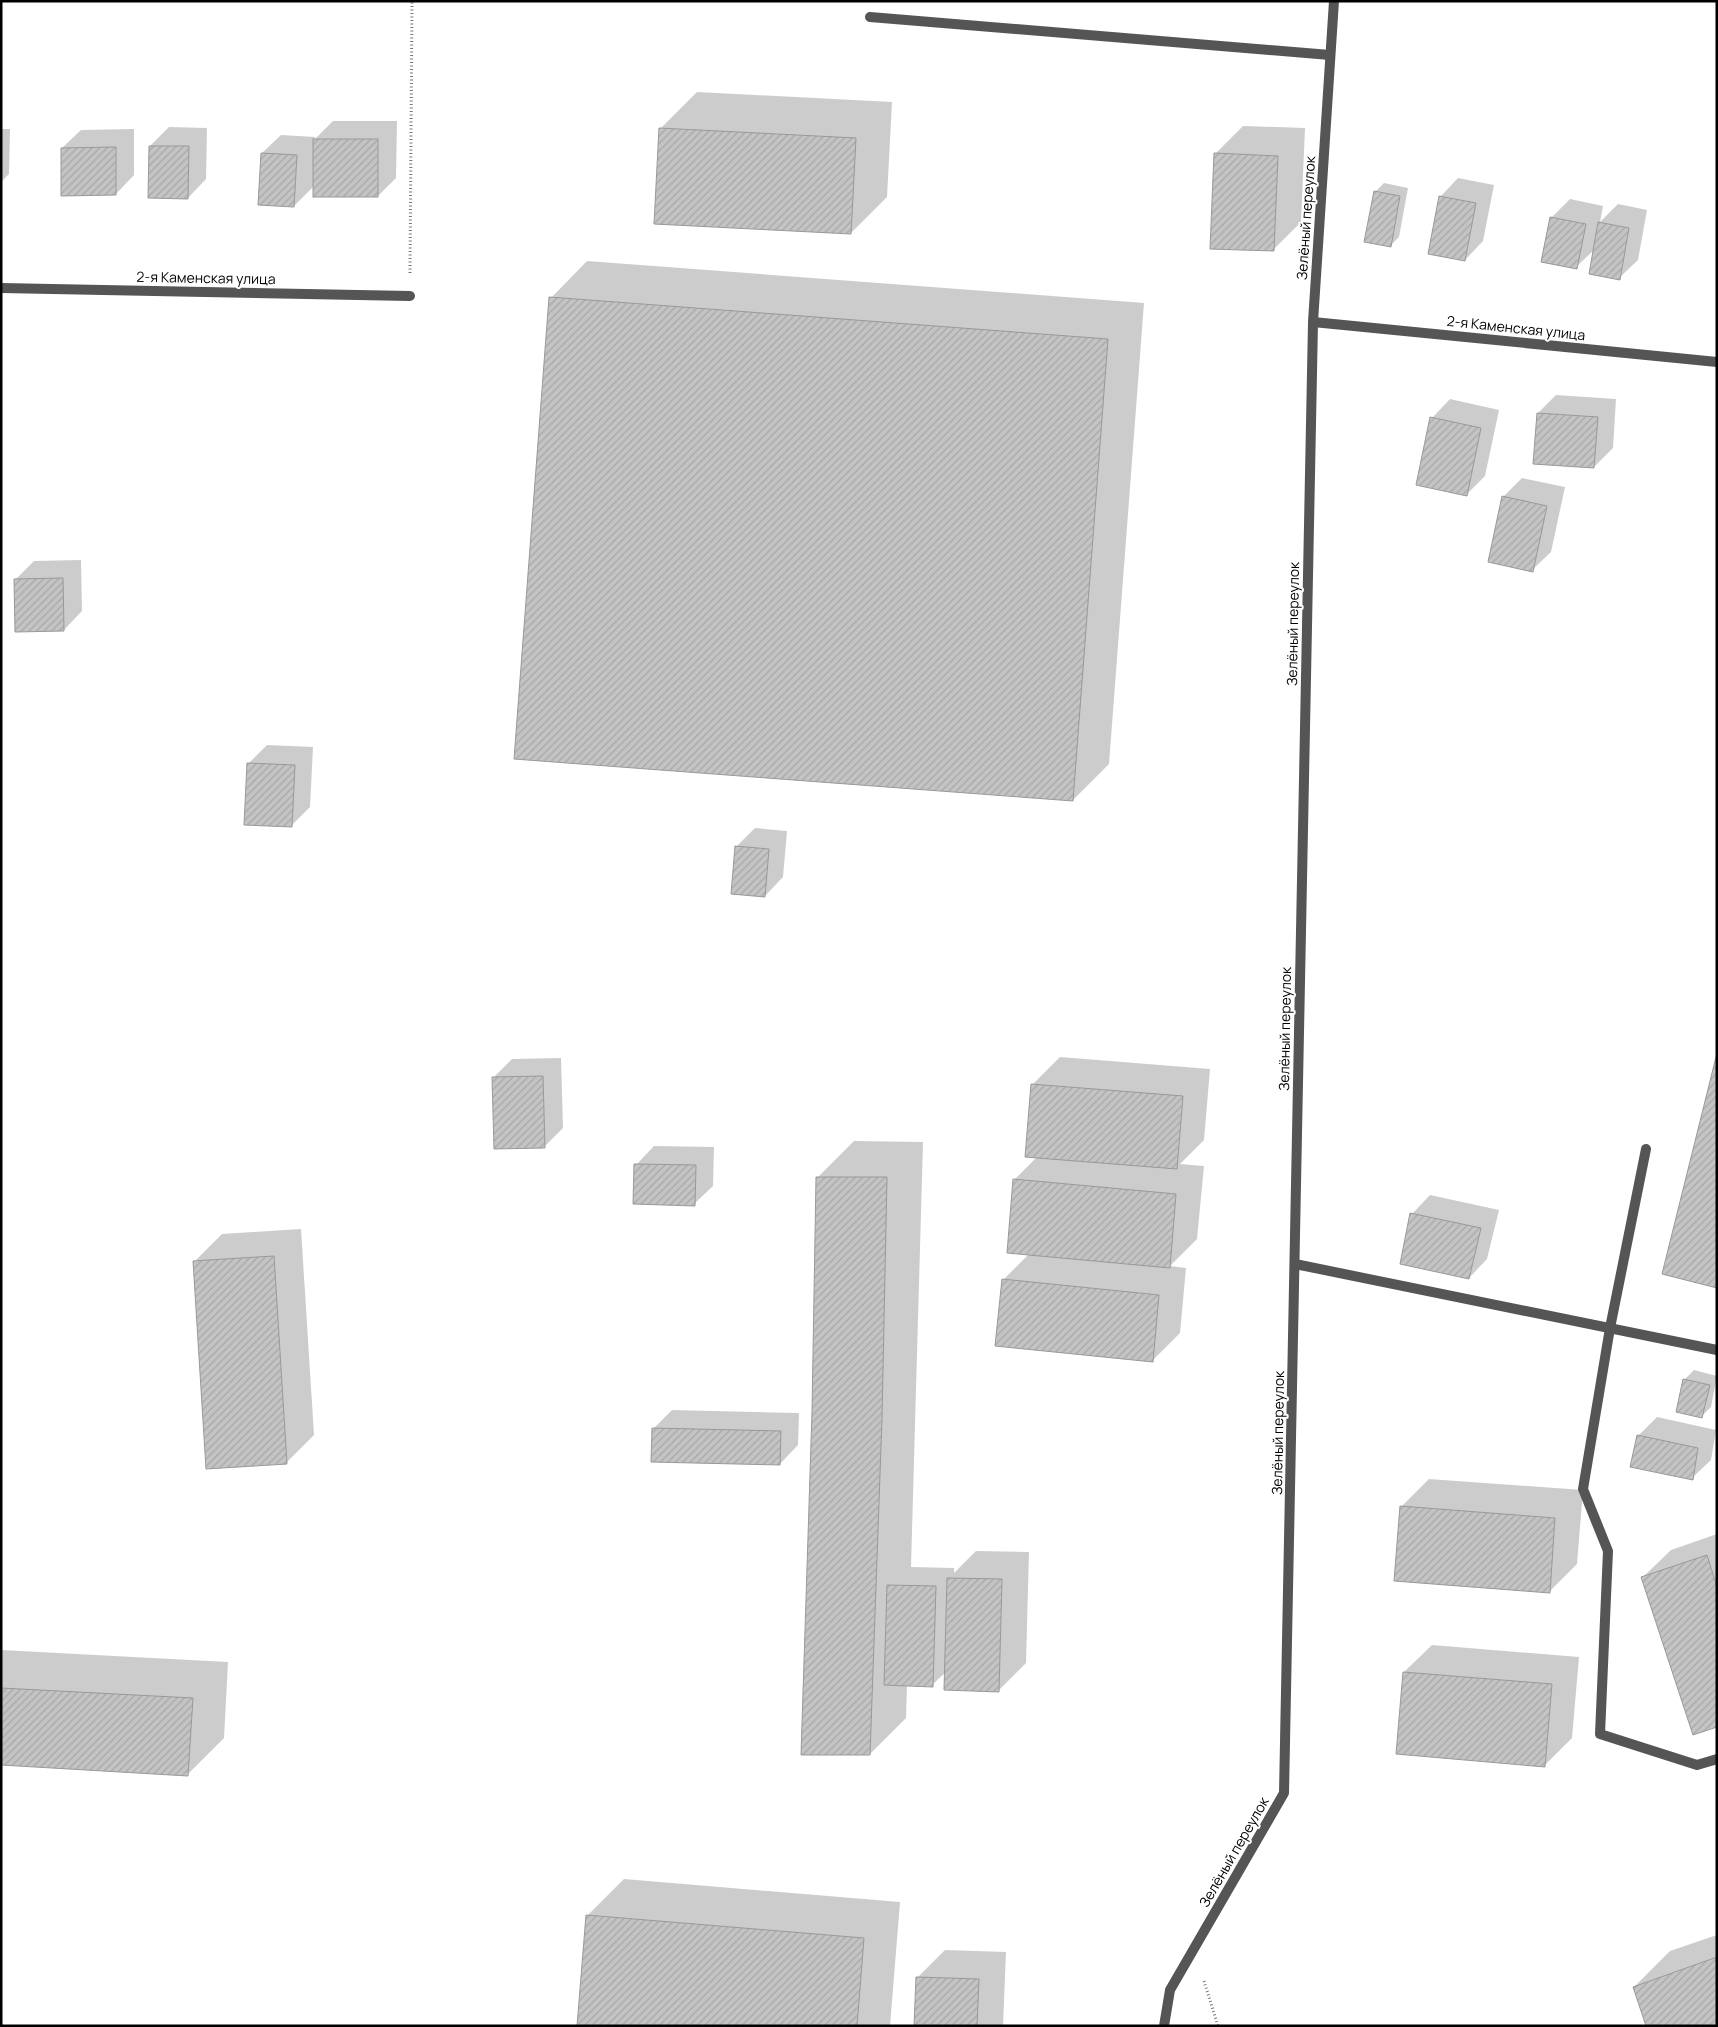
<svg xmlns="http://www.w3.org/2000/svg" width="1718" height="2027" viewBox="0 0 1718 2027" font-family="Manrope,sans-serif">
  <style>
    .shadow { fill: #0003 }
    .building { fill: url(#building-hatch); stroke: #999 }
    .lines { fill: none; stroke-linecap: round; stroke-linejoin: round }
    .path { stroke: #777; stroke-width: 3; stroke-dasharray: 1 2.5; stroke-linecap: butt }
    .lane { stroke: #555; stroke-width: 10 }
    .street { stroke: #555; stroke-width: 10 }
    .labels { text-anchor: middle; stroke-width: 4; stroke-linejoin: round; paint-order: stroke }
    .street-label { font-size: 14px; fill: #000; stroke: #fff }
  </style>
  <defs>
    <pattern id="building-hatch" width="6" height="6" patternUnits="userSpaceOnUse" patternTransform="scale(1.25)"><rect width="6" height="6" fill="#c4c4c4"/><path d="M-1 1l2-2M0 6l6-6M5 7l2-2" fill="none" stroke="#a7a7a7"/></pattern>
  </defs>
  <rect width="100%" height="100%" fill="#fff"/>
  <!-- shadow -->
  <g class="shadow">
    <polygon points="697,92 892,102 887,197 851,233 661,128"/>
    <polygon points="333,121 397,121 396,178 378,196 314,186 294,206 262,153 281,135 315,137 315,139"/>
    <polygon points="1243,126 1305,128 1301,222 1273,250 1215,154"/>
    <polygon points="169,127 207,128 206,179 188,198 150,146"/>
    <polygon points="1,129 10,129 9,174 1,182"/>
    <polygon points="134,129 134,175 116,194 62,148 81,130"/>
    <polygon points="1458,178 1494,185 1483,241 1465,260 1440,197"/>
    <polygon points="1384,183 1408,188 1399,237 1390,246 1375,192"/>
    <polygon points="1570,199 1603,206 1600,222 1618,204 1647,210 1638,260 1619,278 1595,249 1576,267 1551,218"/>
    <polygon points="587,261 1144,303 1109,764 1073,800 551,298"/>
    <polygon points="1556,395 1616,399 1613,448 1594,467 1538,413"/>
    <polygon points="1450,399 1499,410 1485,476 1466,495 1432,418"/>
    <polygon points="1522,478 1565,487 1551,552 1532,570 1503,497"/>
    <polygon points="81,560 82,611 64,630 16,579 34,561"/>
    <polygon points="267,745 313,747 310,807 291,826 249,763"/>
    <polygon points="755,828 787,831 783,877 765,896 736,847"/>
    <polygon points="1060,1057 1210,1069 1204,1140 1180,1164 1204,1166 1197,1239 1170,1266 1186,1268 1180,1333 1152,1361 1003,1280 1029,1254 1015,1179 1037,1157 1032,1085"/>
    <polygon points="561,1058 563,1128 545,1146 493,1078 512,1059"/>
    <polygon points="854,1141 923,1142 911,1567 954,1568 954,1573 976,1551 1029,1552 1026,1663 998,1691 946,1672 932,1685 907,1685 906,1718 870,1754 813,1412 817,1178"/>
    <polygon points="654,1146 714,1147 713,1186 694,1204 636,1165"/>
    <polygon points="1430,1195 1499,1210 1487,1259 1469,1278 1412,1214"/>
    <polygon points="301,1229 314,1435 287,1462 194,1262 222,1234"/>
    <polygon points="1694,1370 1717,1376 1711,1407 1702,1416 1685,1379"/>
    <polygon points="672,1410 799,1413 798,1445 780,1464 653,1429"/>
    <polygon points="1657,1417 1716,1430 1711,1460 1692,1478 1638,1436"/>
    <polygon points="1429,1479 1583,1490 1577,1564 1549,1592 1402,1506"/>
    <polygon points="1717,1534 1717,1726 1643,1577 1671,1550"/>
    <polygon points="1432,1645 1579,1657 1572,1738 1545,1765 1404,1672"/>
    <polygon points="1,1650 228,1662 224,1738 188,1774 1,1764"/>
    <polygon points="624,1879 900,1902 890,2026 578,2026 587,1916"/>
    <polygon points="1717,1935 1717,2026 1634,1987 1670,1951"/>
    <polygon points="945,1950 1006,1952 1003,2026 915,2026 917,1978"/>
  </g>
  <!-- building -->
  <g class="building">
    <polygon points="659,128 856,138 851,234 654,224"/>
    <rect x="313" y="139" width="65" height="58"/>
    <polygon points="149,146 189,146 188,199 148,198"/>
    <polygon points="116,147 116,195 61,196 61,148"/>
    <polygon points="261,153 297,155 294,207 258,205"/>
    <polygon points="1214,153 1278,156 1274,251 1210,249"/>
    <polygon points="1374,191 1400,196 1391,247 1364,242"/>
    <polygon points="1439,196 1476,203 1465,261 1428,254"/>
    <polygon points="1550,217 1586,224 1577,269 1541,262"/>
    <polygon points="1598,222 1629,228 1620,280 1589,274"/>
    <polygon points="549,297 1108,339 1073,801 514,759"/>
    <polygon points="1537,413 1598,417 1594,468 1533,464"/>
    <polygon points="1430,417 1481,428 1467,496 1416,485"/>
    <polygon points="1502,496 1547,506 1533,572 1488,562"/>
    <polygon points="63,578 64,631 15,632 14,579"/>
    <polygon points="247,763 295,765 292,827 244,825"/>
    <polygon points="735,846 769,849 765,897 731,894"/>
    <polygon points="1717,1053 1717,1288 1662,1274"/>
    <polygon points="543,1076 545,1148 494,1149 492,1077"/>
    <polygon points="1031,1084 1183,1096 1177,1169 1025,1157"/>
    <polygon points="634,1164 696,1165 695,1206 633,1204"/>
    <polygon points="816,1177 887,1177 882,1418 870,1755 801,1755 812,1412"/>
    <polygon points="1013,1179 1176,1194 1170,1268 1007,1253"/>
    <polygon points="1410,1213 1481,1228 1469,1279 1400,1264"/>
    <polygon points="274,1256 287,1464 206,1469 193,1261"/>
    <polygon points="1002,1279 1159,1295 1153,1362 995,1346"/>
    <polygon points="1683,1379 1710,1385 1702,1418 1676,1412"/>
    <polygon points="652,1428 781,1431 780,1465 651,1462"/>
    <polygon points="1637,1435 1698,1448 1693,1480 1630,1467"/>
    <polygon points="1400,1506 1555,1518 1550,1593 1394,1581"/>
    <polygon points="1707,1555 1717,1587 1717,1727 1693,1735 1641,1577"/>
    <polygon points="947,1578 1002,1579 999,1692 944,1690"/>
    <polygon points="887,1585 936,1586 933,1687 884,1685"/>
    <polygon points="1403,1672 1552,1684 1545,1767 1396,1754"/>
    <polygon points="1,1688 193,1698 188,1776 1,1765"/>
    <polygon points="586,1915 864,1938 857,2026 577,2026"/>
    <polygon points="1717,1957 1717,2026 1646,2026 1633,1987"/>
    <polygon points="916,1977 979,1979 977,2026 914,2026"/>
  </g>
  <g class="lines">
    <!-- path -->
    <g class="path">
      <polyline points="410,273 412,1"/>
      <polyline points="1204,1981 1218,2026"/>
    </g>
    <!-- lane -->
    <g class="lane">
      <polyline points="870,17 1330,55"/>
      <polyline points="1646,1149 1610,1328 1583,1489 1608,1551 1600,1734 1697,1765 1717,1759"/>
      <polyline points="1295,1264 1717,1350"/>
    </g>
    <!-- street -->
    <g class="street">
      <polyline points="1,288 410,296"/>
      <polyline points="1313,322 1717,362"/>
      <polyline points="1164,2026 1170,1990 1284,1793 1313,322 1334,1"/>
    </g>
  </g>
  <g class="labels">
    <!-- street labels -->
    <g class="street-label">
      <text transform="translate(1306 218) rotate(-86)" y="5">Зелёный переулок</text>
      <text transform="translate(206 278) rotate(1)" y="5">2-я Каменская улица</text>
      <text transform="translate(1516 328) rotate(6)" y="5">2-я Каменская улица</text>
      <text transform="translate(1293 624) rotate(-89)" y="5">Зелёный переулок</text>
      <text transform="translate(1285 1029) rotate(-89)" y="5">Зелёный переулок</text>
      <text transform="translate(1278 1433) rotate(-89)" y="5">Зелёный переулок</text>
      <text transform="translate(1234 1852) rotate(-60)" y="5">Зелёный переулок</text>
    </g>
  </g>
  <!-- border -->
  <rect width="1718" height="2027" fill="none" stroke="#000000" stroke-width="5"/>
</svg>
